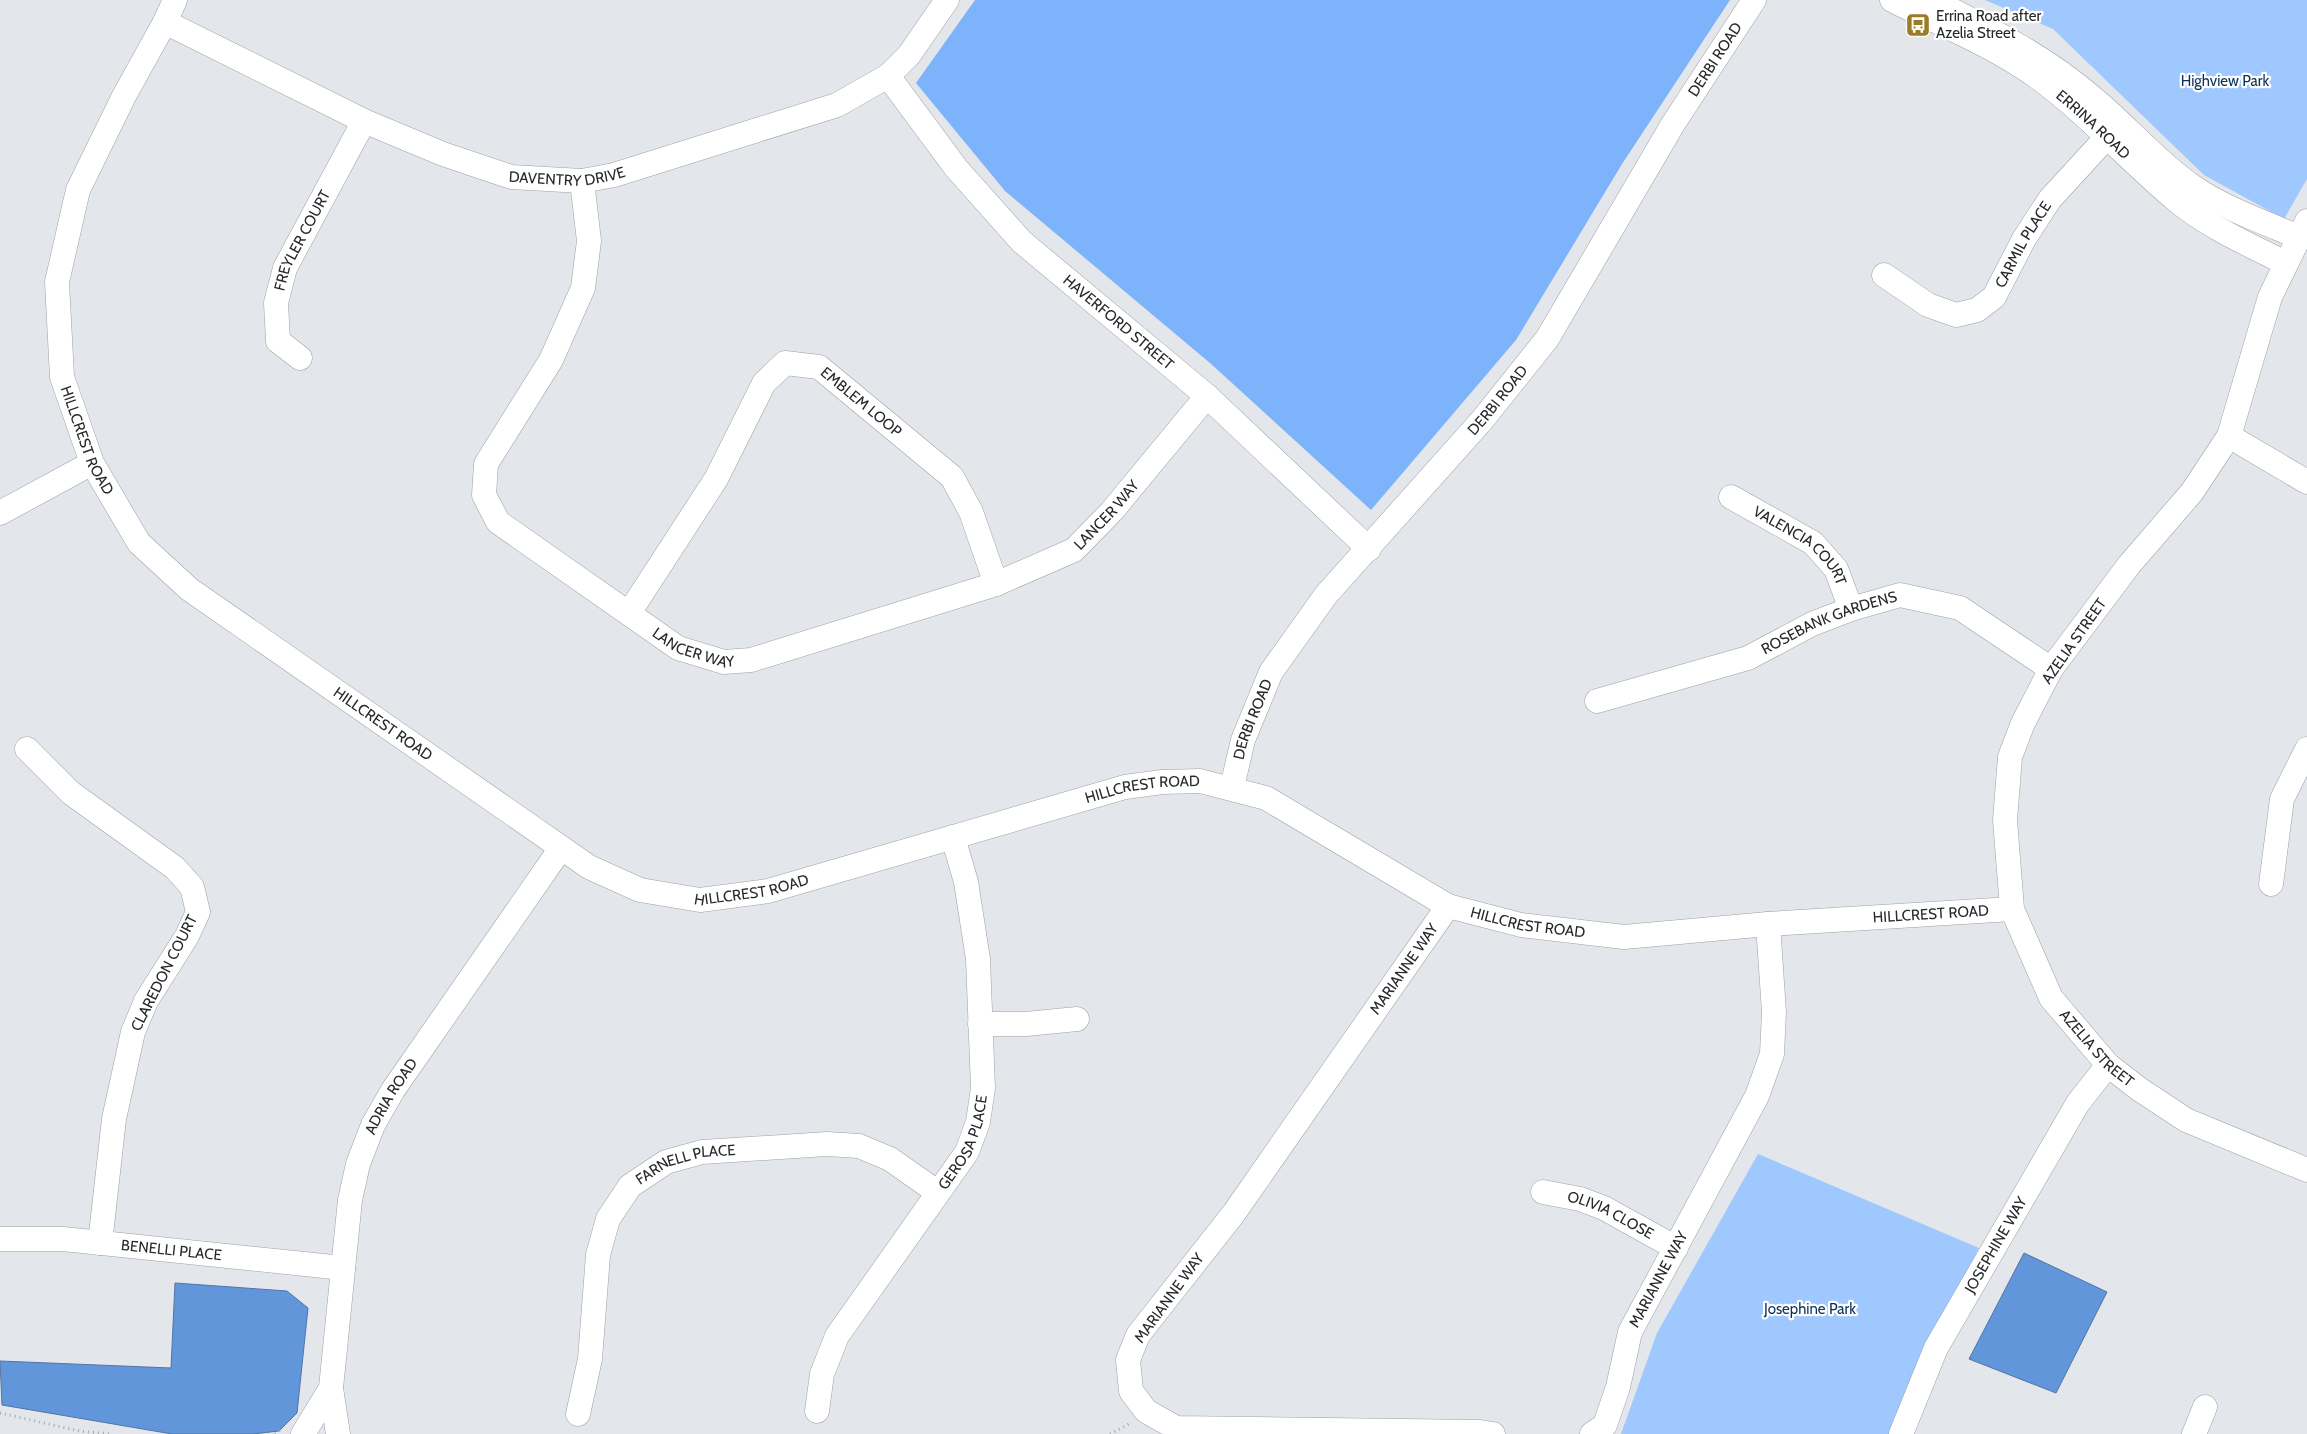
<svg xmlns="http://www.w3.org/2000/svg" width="2307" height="1434" viewBox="0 0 2307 1434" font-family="Cabin,sans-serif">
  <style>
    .green { fill: #9fc8ff }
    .forest { fill: #7db3fa }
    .water { fill: #6296db; stroke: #5075a6 }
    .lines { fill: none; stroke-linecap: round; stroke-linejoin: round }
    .minor-casing { stroke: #9da1a5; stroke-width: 25 }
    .path { stroke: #a4a7ab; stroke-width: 3; stroke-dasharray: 1 4; stroke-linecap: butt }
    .minor { stroke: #fff; stroke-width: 24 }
    .labels { text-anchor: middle; stroke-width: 4.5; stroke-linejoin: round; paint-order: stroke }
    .poi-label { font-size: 15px; fill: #27292a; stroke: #fff; text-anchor: start }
    .street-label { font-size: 15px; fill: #27292a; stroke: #fff }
    .park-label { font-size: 15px; fill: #0b305c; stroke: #fff }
  </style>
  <rect width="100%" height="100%" fill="#e3e6eb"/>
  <!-- green -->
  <g class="green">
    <polygon points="1985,0 2307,0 2307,179 2284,219 2204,175 2053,29"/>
    <polygon points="1758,1154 1979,1248 1930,1339 1891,1434 1621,1434 1657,1333"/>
  </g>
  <!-- forest -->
  <polygon class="forest" points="975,0 1730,0 1622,164 1516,340 1371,510 1210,363 1005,191 916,83"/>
  <!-- water -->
  <g class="water">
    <polygon points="2024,1253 2107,1292 2056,1393 1969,1359"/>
    <polygon points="175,1283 287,1291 308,1308 297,1413 279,1431 253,1434 172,1434 2,1405 0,1361 171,1368"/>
  </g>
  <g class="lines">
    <defs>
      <g id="minor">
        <path id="s1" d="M175,0L165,22L124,96L78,190L57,282L62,377L92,463L139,543L189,589L589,867L640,890L700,900L768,891L1125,787L1162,782L1200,781L1266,798L1448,906L1521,925L1624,937L1768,924L2012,909"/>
        <path id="s2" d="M1892,0C1940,24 1997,47 2040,79C2089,115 2129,161 2176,200C2208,227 2248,244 2285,263"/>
        <path d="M1932,0C1991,30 2043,55 2093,98C2127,126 2156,161 2192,186C2225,209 2262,221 2298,237"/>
        <path id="s3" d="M165,22L364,121L443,154L511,177L582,181L614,175L837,105L888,76L909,55L947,0"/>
        <path id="s4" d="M888,76L956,168L1022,242L1207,396L1369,549"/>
        <path id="s5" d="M582,181L589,241L583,288L551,360L486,464L484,495L498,522L678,648L724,662L751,660L996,584L1074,550L1112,511L1207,396"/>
        <path id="s6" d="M2307,221L2270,297L2229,436L2192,492L2129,565L2051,669L2023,723L2010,757L2005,820L2012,909L2051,998L2108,1065L2139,1089L2186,1120L2307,1170"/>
        <path id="s7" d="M1884,275L1928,305L1956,315L1977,310L1994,297L2024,239L2050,199L2117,126"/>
        <path id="s8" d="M300,358L278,341L276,303L285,268L364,121"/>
        <polyline points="2229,436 2307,482"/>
        <path id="s9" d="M1731,497L1813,543L1836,569L1851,609"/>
        <polyline points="0,513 92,463"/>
        <path id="s10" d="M629,613L716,479L764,383L785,363L819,367L952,477L971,512L996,584"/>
        <path id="s11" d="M1597,701L1748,658L1812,624L1851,609L1900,595L1960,608L2051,669"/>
        <polyline points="27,749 71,793 175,868 192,887 198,912 187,936 146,1001 133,1032 114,1119 100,1243"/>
        <path id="s12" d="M1232,787L1243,740L1271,672L1326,595L1483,419L1547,339L1673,124L1754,0"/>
        <polyline points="2271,884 2282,799 2307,749"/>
        <polyline points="1448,906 1234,1213 1138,1335 1128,1360 1131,1391 1146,1411 1176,1428 1480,1432 1493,1434"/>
        <polyline points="980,1024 1026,1024 1077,1019"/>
        <path id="s13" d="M1543,1192L1580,1199L1604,1208L1676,1248"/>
        <path id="s14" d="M0,1239H63L343,1268"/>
        <path id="s15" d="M817,1411L822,1374L837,1336L967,1152L978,1122L983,1088L978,959L966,882L953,837"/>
        <path id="s16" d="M578,1414L590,1359L598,1255L608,1219L630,1186L666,1162L702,1152L827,1144L859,1146L890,1159L937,1192"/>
        <polyline points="303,1434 331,1388"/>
        <path id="s17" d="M338,1434L331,1388L350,1200L358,1164L373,1125L393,1090L561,848"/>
        <path id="s18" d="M1592,1434L1605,1425L1618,1387L1630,1332L1757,1096L1772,1054L1774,1012L1768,924"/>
        <path id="s19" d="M1901,1434L1936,1348L2078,1103L2108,1065"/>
        <polyline points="2194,1434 2205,1407"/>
      </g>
    </defs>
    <!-- minor casing -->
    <use href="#minor" class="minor-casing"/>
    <!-- path -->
    <g class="path">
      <polyline points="0,1413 79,1431 110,1434"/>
      <polyline points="275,1434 283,1428"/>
      <polyline points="1110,1434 1129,1424"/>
    </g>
    <!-- minor -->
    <use href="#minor" class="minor"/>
  </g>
  <!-- icons -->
  <defs>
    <symbol id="bus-square" viewBox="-11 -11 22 22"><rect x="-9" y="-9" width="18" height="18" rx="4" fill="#9b7b25" stroke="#fff"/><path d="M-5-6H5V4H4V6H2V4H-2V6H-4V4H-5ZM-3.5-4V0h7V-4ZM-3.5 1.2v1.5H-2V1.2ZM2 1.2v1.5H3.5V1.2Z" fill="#fff"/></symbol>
  </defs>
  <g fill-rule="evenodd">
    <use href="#bus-square" x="1904" y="11" width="28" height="28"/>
  </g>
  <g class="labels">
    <!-- poi labels -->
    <g class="poi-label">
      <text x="1936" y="21">Errina Road after<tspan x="1936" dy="17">Azelia Street</tspan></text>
    </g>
    <!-- street labels -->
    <g class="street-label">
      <text dy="5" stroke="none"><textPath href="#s12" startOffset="881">DERBI ROAD</textPath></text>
      <text dy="5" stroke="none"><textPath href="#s2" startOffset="238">ERRINA ROAD</textPath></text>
      <text dy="5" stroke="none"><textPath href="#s3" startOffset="436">DAVENTRY DRIVE</textPath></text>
      <text dy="5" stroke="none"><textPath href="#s8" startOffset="134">FREYLER COURT</textPath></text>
      <text dy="5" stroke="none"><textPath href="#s7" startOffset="186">CARMIL PLACE</textPath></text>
      <text dy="5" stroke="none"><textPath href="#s4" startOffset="339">HAVERFORD STREET</textPath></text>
      <text dy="5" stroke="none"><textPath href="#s12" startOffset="476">DERBI ROAD</textPath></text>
      <text dy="5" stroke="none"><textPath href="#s10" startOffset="385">EMBLEM LOOP</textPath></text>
      <text dy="5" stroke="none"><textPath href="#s1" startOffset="471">HILLCREST ROAD</textPath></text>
      <text dy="5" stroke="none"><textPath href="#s5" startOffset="1055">LANCER WAY</textPath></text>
      <text dy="5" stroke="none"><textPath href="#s9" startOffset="86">VALENCIA COURT</textPath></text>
      <text dy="5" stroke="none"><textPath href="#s11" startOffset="246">ROSEBANK GARDENS</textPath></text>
      <text transform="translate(2074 641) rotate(-55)" y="5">AZELIA STREET</text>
      <text dy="5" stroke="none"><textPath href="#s5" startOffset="605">LANCER WAY</textPath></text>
      <text dy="5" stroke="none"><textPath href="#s12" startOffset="71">DERBI ROAD</textPath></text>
      <text dy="5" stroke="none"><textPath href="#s1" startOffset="891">HILLCREST ROAD</textPath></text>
      <text dy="5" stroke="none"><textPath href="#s1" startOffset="1716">HILLCREST ROAD</textPath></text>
      <text dy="5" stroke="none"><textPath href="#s1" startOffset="1311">HILLCREST ROAD</textPath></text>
      <text dy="5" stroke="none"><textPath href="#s1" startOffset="2541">HILLCREST ROAD</textPath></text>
      <text dy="5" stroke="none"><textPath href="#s1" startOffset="2136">HILLCREST ROAD</textPath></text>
      <text transform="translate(1404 969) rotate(-55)" y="5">MARIANNE WAY</text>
      <text transform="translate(164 973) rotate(-63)" y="5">CLAREDON COURT</text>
      <text dy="5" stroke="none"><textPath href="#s6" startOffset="938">AZELIA STREET</textPath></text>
      <text dy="5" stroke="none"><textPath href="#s17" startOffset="348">ADRIA ROAD</textPath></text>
      <text dy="5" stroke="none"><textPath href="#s15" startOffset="311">GEROSA PLACE</textPath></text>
      <text dy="5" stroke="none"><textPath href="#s16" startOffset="299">FARNELL PLACE</textPath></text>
      <text dy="5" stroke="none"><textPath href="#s13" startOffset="72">OLIVIA CLOSE</textPath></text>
      <text dy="5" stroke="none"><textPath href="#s19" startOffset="212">JOSEPHINE WAY</textPath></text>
      <text dy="5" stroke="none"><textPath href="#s14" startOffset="172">BENELLI PLACE</textPath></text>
      <text dy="5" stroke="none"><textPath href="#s18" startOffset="172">MARIANNE WAY</textPath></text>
      <text transform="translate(1169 1298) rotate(-54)" y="5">MARIANNE WAY</text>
    </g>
    <!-- park labels -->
    <g class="park-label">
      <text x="2225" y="86">Highview Park</text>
      <text x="1810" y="1314">Josephine Park</text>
    </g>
  </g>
</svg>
